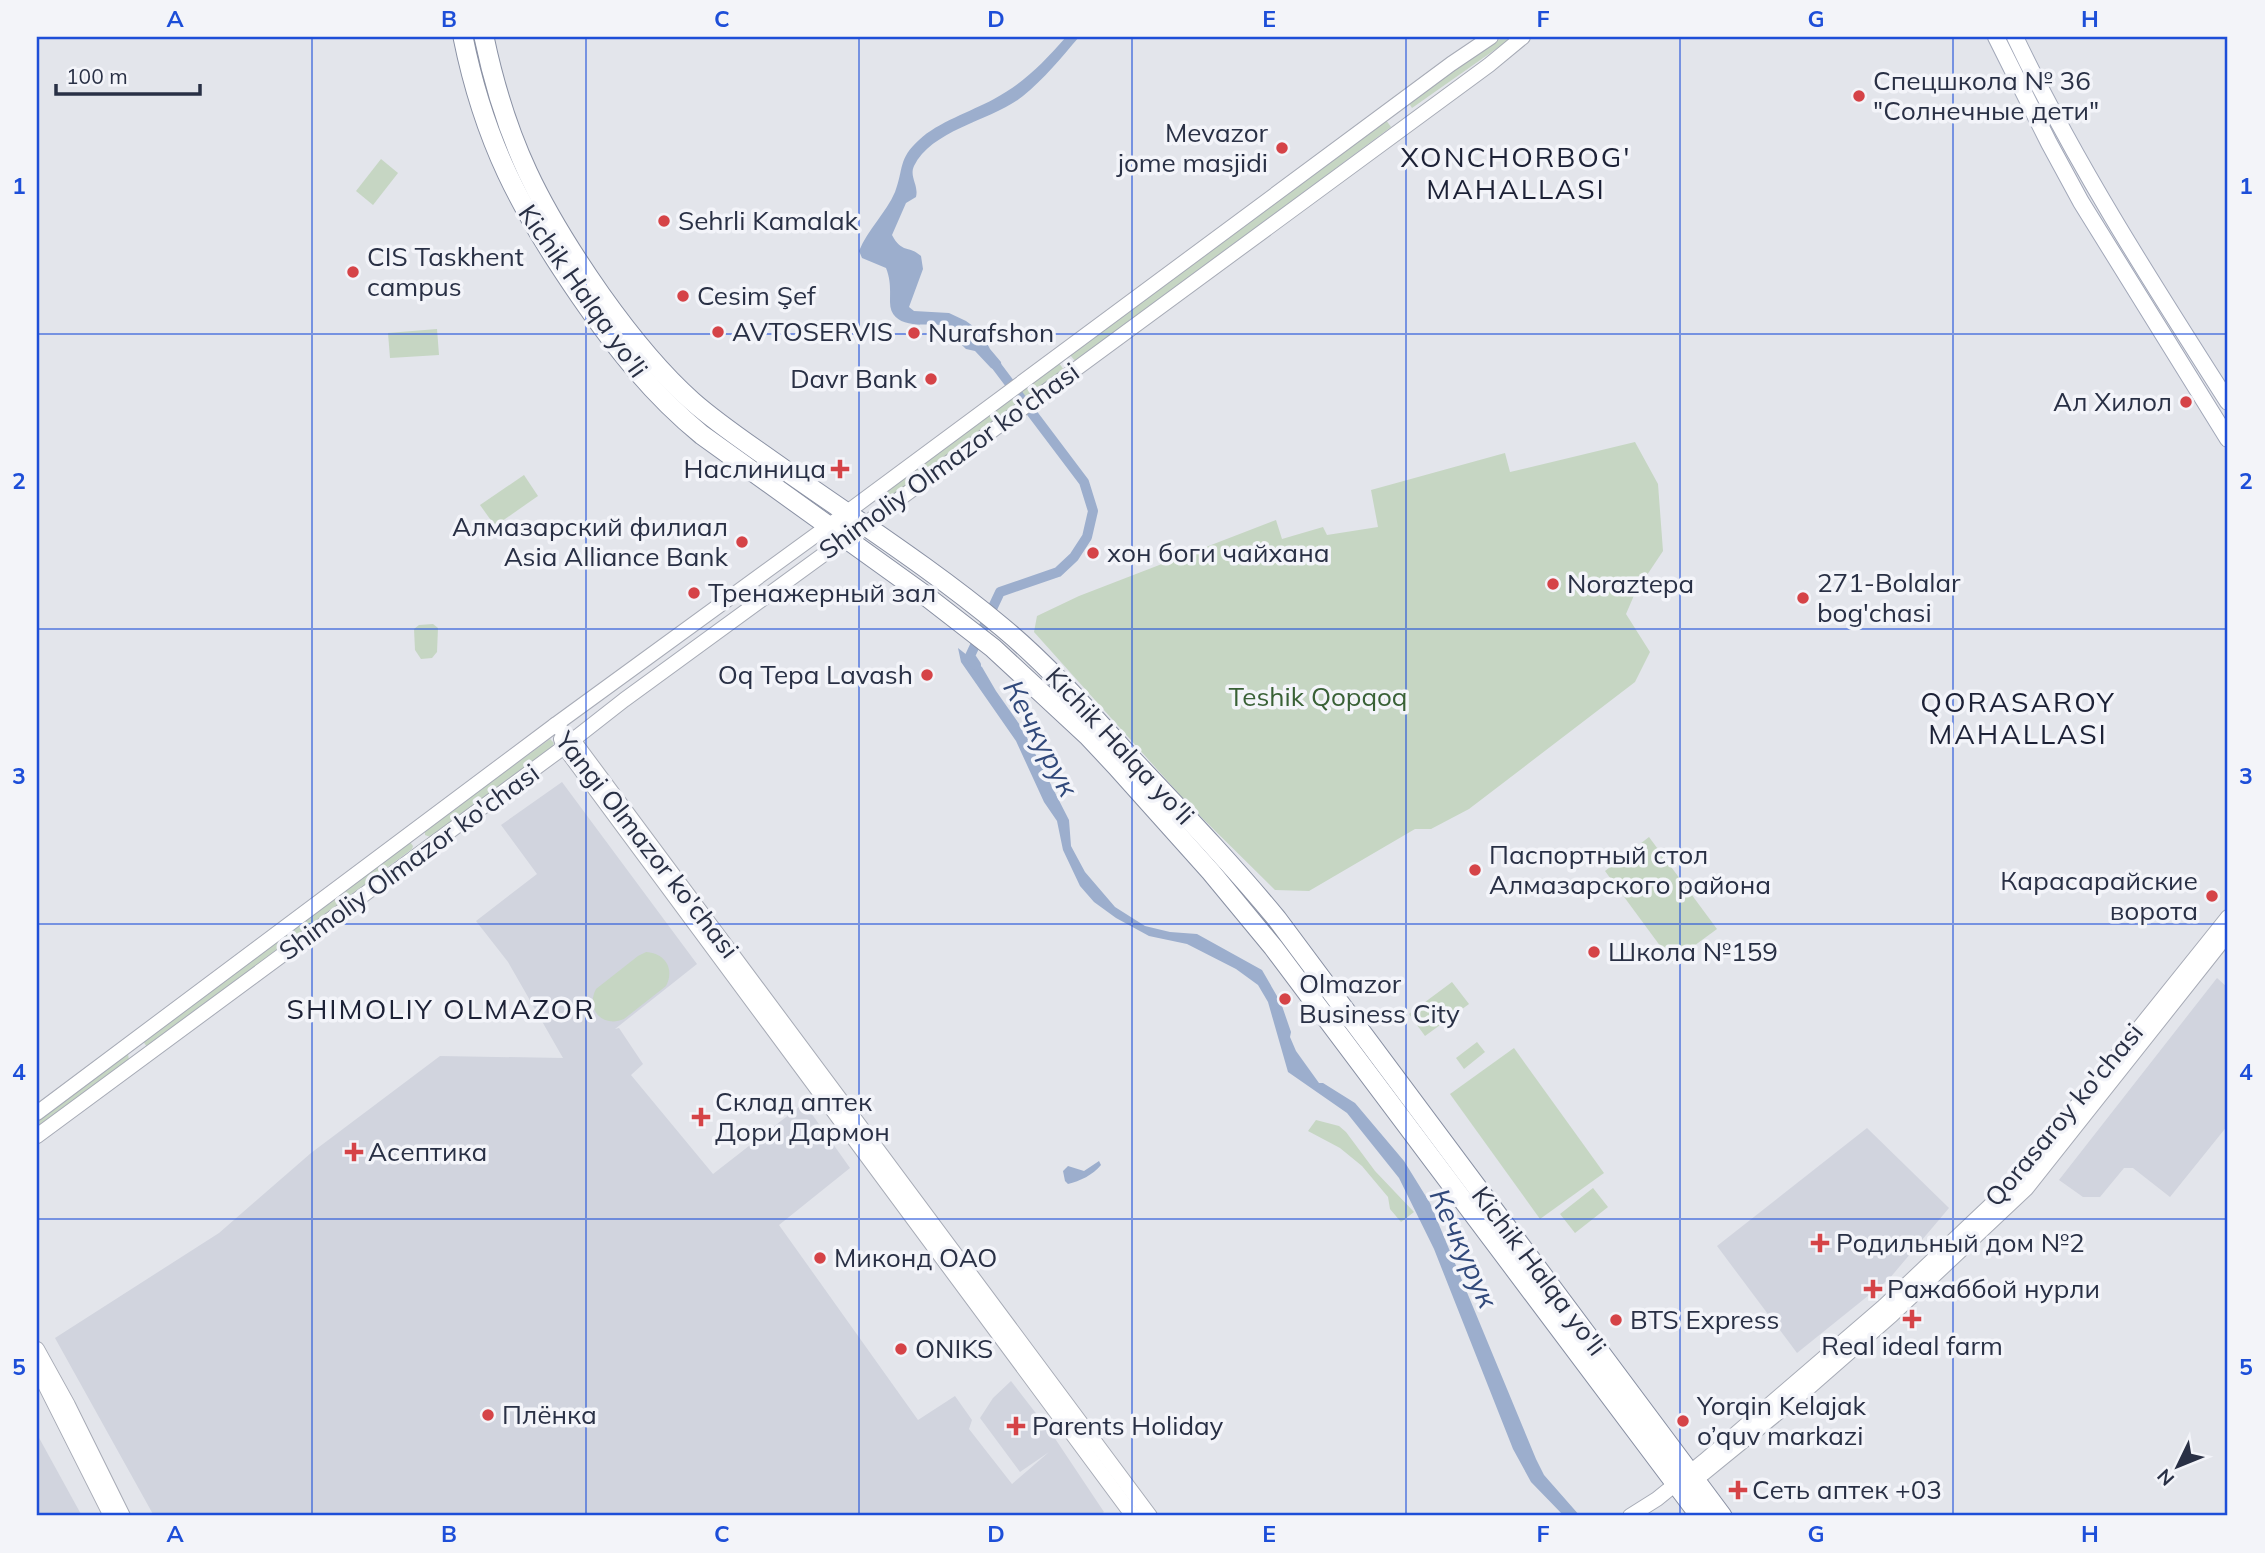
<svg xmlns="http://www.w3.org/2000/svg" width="2265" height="1553" viewBox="0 0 2265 1553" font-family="Mulish,sans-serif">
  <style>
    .built { fill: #d1d4de }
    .green { fill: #c6d6c3 }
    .water { fill: #9caecd }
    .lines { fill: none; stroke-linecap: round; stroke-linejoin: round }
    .canal { stroke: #9caecd; stroke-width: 10 }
    .secondary-casing { stroke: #a7abb6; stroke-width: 16 }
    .primary-casing { stroke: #a1a7b8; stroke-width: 18 }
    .highway-casing { stroke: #8990a3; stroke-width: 21 }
    .secondary { stroke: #fff; stroke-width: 14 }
    .primary { stroke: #fff; stroke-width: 16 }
    .highway { stroke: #fff; stroke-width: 19 }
    .grid { fill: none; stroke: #1d4ed8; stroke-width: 2; stroke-opacity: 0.55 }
    .poi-dot { fill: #d54347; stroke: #f3f4f9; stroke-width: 2.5 }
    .labels { text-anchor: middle; stroke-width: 7; stroke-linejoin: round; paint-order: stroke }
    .poi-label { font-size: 26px; fill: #293045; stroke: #f3f4f9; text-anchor: start }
    .street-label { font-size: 26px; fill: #293045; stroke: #f3f4f9 }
    .park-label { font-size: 26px; fill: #396136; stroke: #f3f4f9 }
    .neighbourhood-label { font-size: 28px; letter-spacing: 2px; fill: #1c2136; stroke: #f3f4f9 }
    .water-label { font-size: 28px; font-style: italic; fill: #31497b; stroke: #f3f4f9 }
    .neatline { fill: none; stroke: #1d4ed8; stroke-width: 2.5 }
    .grid-label { font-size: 23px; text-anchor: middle; font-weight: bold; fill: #1d4ed8 }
  </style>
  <rect width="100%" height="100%" fill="#e3e5eb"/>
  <!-- built -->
  <g class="built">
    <polygon points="562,782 697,964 615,1029 619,1028 643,1064 631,1075 713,1174 804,1103 850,1168 779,1225 918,1420 955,1396 972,1420 969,1429 1012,1484 1049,1452 1020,1472 980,1418 993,1398 1011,1381 1052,1434 1104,1512 1099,1516 154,1516 55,1338 219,1233 311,1153 440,1056 563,1058 508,962 476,921 537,874 501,825"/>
    <polygon points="2217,978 2228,988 2228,1125 2170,1197 2133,1168 2124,1168 2100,1197 2083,1197 2059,1180"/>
    <polygon points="1867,1128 1949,1208 1889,1279 1797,1353 1717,1246"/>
    <polygon points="37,1436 38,1436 82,1516 37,1516"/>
  </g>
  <!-- green -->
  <g class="green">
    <polygon points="1503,37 1513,37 1412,108 1408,102"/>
    <polygon points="1386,120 1391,127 1076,362 1070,355"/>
    <polygon points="381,159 398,173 373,205 356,191"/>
    <polygon points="437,329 439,355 390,358 388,333"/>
    <polygon points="1059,363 1064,370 889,499 884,492"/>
    <polygon points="1635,442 1658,484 1663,551 1635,593 1626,614 1650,652 1635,682 1469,809 1431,829 1415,829 1309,891 1275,890 1190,806 1034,632 1037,616 1079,596 1276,520 1282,539 1323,527 1327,535 1378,527 1371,490 1505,453 1510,472"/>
    <polygon points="524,475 538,496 495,526 480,505"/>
    <polygon points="433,624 438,628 437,652 432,658 421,659 415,650 414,629 419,625"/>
    <polygon points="550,739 554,743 552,747 430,837 425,835 425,830"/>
    <polygon points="1649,837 1717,929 1672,962 1605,871"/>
    <polygon points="410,842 413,846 412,849 147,1047 143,1041"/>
    <path d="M646,952C665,953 675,969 666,986L624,1019C603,1028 585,1010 596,989L638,956Z"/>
    <polygon points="1452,982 1469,1004 1425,1036 1409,1014"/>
    <polygon points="1477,1042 1485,1052 1464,1069 1456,1058"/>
    <polygon points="1514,1048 1604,1173 1540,1219 1450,1094"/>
    <polygon points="128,1054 129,1060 37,1128 37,1120"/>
    <polygon points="1316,1120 1339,1126 1346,1132 1375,1171 1414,1212 1401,1222 1390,1209 1388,1197 1362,1166 1340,1148 1308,1131"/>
    <polygon points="1593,1188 1608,1207 1575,1233 1560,1214"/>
  </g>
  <!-- water -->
  <g class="water">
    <path d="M1066,37H1079C1061,58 1044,79 1023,96C994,120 932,129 914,166C909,177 919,185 916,197L906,203L892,235C902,254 909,245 921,256L923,269L909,307L914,311L949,313L966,321L981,332L990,349L1001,362L1002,373L991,368L975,351L966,349L941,325C923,324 890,329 890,302C890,289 891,281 886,268L862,258L859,251C868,229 886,213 895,192C904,168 898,159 919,140C938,122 970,112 994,99C1025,82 1043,63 1066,37Z"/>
    <polygon points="958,648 982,667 996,691 1022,728 1069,820 1071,846 1085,872 1115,907 1145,926 1170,932 1197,934 1262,970 1281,1003 1291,1032 1290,1037 1296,1051 1319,1083 1323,1083 1355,1103 1404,1161 1430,1203 1536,1459 1544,1475 1580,1516 1564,1516 1531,1482 1513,1449 1434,1249 1399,1178 1347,1113 1288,1072 1268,1002 1258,985 1236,969 1187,944 1149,936 1116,918 1094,902 1080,886 1063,850 1057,821 1044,802 1016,741 961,662"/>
    <path d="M1099,1161L1101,1165C1093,1175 1080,1181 1068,1184L1065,1181L1063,1171L1068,1166L1084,1171Z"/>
  </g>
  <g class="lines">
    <!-- canal -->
    <polyline class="canal" points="976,665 970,656 1000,592 1058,572 1074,557 1087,537 1093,511 1084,482 995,364"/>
    <defs>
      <g id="secondary">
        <polyline points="555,725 573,740 1150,1516"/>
        <polyline points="561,739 564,747 1133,1516"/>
        <polyline points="37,1113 555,725 846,513 1451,64 1491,37"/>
        <polyline points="37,1136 564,747 624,700 864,525 1489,65 1523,37"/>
        <polyline points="37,1349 68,1405 123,1516"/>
        <polyline points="37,1369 111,1516"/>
        <polyline points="1688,1486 1812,1385 1892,1315 2026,1189 2228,934"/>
        <polyline points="1630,1516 1657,1499 1704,1461 1884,1306 2017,1180 2228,917"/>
      </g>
      <g id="primary">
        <polyline points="1996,37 2049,143 2081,202 2228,439"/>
        <path d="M2015,37C2076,165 2152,283 2228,402"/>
      </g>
      <g id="highway">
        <path d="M463,37C484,141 520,209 580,296C616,348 653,395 702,435L926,596L993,648L1088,736L1117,767L1211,872L1273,947L1700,1516"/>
        <path d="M484,37C506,142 540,208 601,295C628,333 657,370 692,401C718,424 747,443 775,463C851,517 930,567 1002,627C1049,666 1089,712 1130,757C1180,810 1231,863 1277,919L1722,1516"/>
      </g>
    </defs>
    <!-- secondary casing -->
    <use href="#secondary" class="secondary-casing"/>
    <!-- primary casing -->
    <use href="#primary" class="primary-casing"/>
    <!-- highway casing -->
    <use href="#highway" class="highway-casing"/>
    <!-- secondary -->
    <use href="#secondary" class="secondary"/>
    <!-- primary -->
    <use href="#primary" class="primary"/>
    <!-- highway -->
    <use href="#highway" class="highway"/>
  </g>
  <!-- grid -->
  <path class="grid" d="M312,37V1516M586,37V1516M859,37V1516M1132,37V1516M1406,37V1516M1680,37V1516M1953,37V1516M37,334H2228M37,629H2228M37,924H2228M37,1219H2228"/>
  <!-- markers -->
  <g class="poi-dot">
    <circle cx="1859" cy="96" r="7"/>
    <circle cx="1282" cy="148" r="7"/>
    <circle cx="664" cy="221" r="7"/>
    <circle cx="353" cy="272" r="7"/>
    <circle cx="683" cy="296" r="7"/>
    <circle cx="718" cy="332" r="7"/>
    <circle cx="914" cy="333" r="7"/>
    <circle cx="931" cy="379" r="7"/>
    <circle cx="2186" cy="402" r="7"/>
    <path d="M836.5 458.5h7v7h7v7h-7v7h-7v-7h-7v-7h7z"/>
    <circle cx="742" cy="542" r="7"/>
    <circle cx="1093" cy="553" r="7"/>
    <circle cx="1553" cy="584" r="7"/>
    <circle cx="694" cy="593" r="7"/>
    <circle cx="1803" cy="598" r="7"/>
    <circle cx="927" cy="675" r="7"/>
    <circle cx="1475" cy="870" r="7"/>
    <circle cx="2212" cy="896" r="7"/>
    <circle cx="1594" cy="952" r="7"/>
    <circle cx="1285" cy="999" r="7"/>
    <path d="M697.5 1106.5h7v7h7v7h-7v7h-7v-7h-7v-7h7z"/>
    <path d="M350.5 1141.5h7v7h7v7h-7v7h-7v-7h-7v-7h7z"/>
    <path d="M1816.5 1232.5h7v7h7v7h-7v7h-7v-7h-7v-7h7z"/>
    <circle cx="820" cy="1258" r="7"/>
    <path d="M1869.5 1278.5h7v7h7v7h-7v7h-7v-7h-7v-7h7z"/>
    <path d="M1908.5 1308.5h7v7h7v7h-7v7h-7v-7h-7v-7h7z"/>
    <circle cx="1616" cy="1320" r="7"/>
    <circle cx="901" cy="1349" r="7"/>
    <circle cx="488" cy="1415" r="7"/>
    <circle cx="1683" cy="1421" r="7"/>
    <path d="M1012.5 1415.5h7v7h7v7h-7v7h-7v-7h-7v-7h7z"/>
    <path d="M1734.5 1479.5h7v7h7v7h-7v7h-7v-7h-7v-7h7z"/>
  </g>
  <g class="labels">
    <!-- poi labels -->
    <g class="poi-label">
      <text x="1873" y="90">Спецшкола № 36<tspan x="1873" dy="30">"Солнечные дети"</tspan></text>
      <text x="1268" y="142" text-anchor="end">Mevazor<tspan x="1268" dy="30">jome masjidi</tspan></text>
      <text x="678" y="230">Sehrli Kamalak</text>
      <text x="367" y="266">CIS Taskhent<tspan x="367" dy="30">campus</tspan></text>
      <text x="697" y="305">Cesim Şef</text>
      <text x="732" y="341">AVTOSERVIS</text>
      <text x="928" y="342">Nurafshon</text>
      <text x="917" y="388" text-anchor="end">Davr Bank</text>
      <text x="2172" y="411" text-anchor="end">Ал Хилол</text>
      <text x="826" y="478" text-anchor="end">Наслиница</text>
      <text x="728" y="536" text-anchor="end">Алмазарский филиал<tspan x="728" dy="30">Asia Alliance Bank</tspan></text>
      <text x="1107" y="562">хон боги чайхана</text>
      <text x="1817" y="592">271-Bolalar<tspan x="1817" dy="30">bog'chasi</tspan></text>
      <text x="1567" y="593">Noraztepa</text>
      <text x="708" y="602">Тренажерный зал</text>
      <text x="913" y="684" text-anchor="end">Oq Tepa Lavash</text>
      <text x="1489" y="864">Паспортный стол<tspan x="1489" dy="30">Алмазарского района</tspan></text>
      <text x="2198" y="890" text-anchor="end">Карасарайские<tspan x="2198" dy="30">ворота</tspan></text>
      <text x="1608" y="961">Школа №159</text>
      <text x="1299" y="993">Olmazor<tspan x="1299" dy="30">Business City</tspan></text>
      <text x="715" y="1111">Склад аптек<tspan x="715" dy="30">Дори Дармон</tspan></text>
      <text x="368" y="1161">Асептика</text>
      <text x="1836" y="1252">Родильный дом №2</text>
      <text x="834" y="1267">Миконд ОАО</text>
      <text x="1887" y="1298">Ражаббой нурли</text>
      <text x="1630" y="1329">BTS Express</text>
      <text x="1912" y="1355" text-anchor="middle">Real ideal farm</text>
      <text x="915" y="1358">ONIKS</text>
      <text x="1697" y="1415">Yorqin Kelajak<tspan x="1697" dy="30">o’quv markazi</tspan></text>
      <text x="502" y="1424">Плёнка</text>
      <text x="1032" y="1435">Parents Holiday</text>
      <text x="1752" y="1499">Сеть аптек +03</text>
    </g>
    <!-- street labels -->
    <g class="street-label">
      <text transform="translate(583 291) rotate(55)" y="9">Kichik Halqa yo'li</text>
      <text transform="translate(949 461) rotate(-36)" y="9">Shimoliy Olmazor ko'chasi</text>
      <text transform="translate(1120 746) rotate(47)" y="9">Kichik Halqa yo'li</text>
      <text transform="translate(647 845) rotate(52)" y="9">Yangi Olmazor ko'chasi</text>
      <text transform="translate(409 862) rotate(-36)" y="9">Shimoliy Olmazor ko'chasi</text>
      <text transform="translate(2064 1115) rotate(-50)" y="9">Qorasaroy ko'chasi</text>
      <text transform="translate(1539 1271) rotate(53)" y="9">Kichik Halqa yo'li</text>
    </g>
    <!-- park labels -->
    <g class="park-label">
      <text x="1318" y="706">Teshik Qopqoq</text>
    </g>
    <!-- neighbourhood labels -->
    <g class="neighbourhood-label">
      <text x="1516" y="167">XONCHORBOG'<tspan x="1516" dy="32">MAHALLASI</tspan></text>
      <text x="2018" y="712">QORASAROY<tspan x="2018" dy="32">MAHALLASI</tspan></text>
      <text x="441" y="1019">SHIMOLIY OLMAZOR</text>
    </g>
    <!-- water labels -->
    <g class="water-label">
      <text transform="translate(1041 738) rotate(62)" y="10">Кечкурук</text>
      <text transform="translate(1464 1248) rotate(66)" y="10">Кечкурук</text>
    </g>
  </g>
  <!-- border -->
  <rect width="2265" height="1553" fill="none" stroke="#f3f4f9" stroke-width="77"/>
  <!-- north arrow -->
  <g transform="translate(2178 1466) rotate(227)" stroke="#f3f4f9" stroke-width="5" paint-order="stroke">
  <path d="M0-5L12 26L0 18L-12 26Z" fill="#293045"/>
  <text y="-10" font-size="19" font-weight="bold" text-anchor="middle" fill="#293045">N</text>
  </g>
  <!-- scale -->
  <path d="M56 84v10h144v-10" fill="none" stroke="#293045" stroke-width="3.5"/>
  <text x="66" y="84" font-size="21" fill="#293045" stroke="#f3f4f9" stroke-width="5" paint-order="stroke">100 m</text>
  <rect x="38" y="38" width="2188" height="1476" class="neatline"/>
  <g class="grid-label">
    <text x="175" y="27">A</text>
    <text x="449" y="27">B</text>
    <text x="722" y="27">C</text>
    <text x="996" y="27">D</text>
    <text x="1269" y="27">E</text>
    <text x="1543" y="27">F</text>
    <text x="1816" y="27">G</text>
    <text x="2090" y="27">H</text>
    <text x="19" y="194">1</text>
    <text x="2246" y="194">1</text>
    <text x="19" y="489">2</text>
    <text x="2246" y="489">2</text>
    <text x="19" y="784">3</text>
    <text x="2246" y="784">3</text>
    <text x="19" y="1080">4</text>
    <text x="2246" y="1080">4</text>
    <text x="19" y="1375">5</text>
    <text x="2246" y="1375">5</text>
    <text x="175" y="1542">A</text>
    <text x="449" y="1542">B</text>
    <text x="722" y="1542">C</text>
    <text x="996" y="1542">D</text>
    <text x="1269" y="1542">E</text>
    <text x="1543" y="1542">F</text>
    <text x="1816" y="1542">G</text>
    <text x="2090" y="1542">H</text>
  </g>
</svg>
